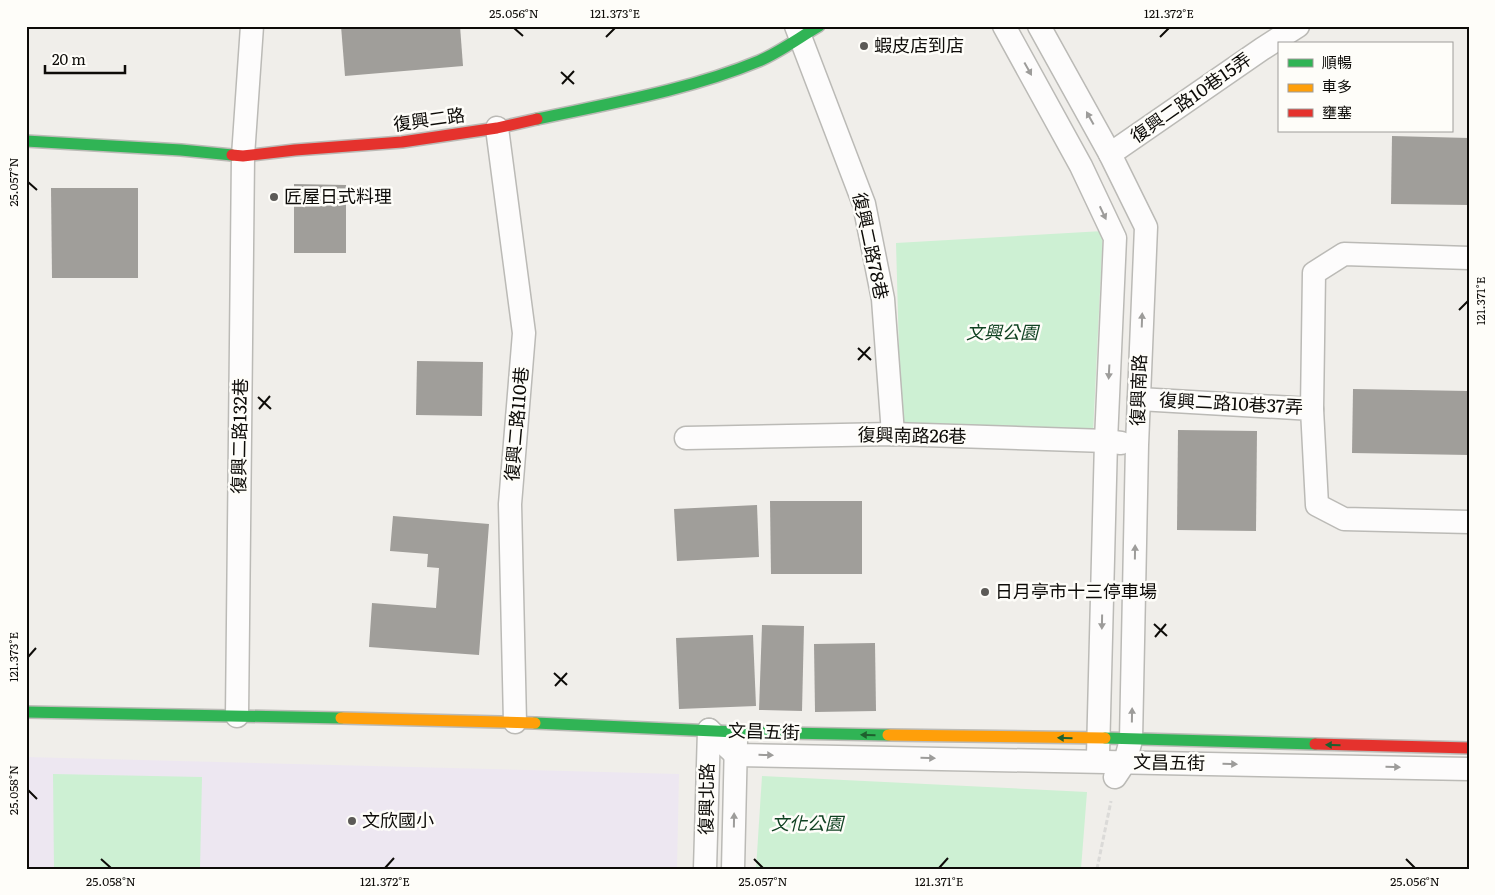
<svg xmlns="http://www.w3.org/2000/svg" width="1495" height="895" viewBox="0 0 1495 895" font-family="Literata,'Noto Sans TC',serif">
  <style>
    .education { fill: #ede7f1 }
    .green { fill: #cdf0d3 }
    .building { fill: #a09e9a }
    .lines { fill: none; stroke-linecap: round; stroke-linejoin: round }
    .street-casing { stroke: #bbbab6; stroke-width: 25 }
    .fast-casing { stroke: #bbbab6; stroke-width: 14 }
    .slow-casing { stroke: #bbbab6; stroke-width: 14 }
    .jam-casing { stroke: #bbbab6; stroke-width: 14 }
    .path { stroke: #dbdad8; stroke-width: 3; stroke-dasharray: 5 2.5; stroke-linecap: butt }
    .street { stroke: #fdfcfc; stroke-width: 22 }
    .fast { stroke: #30b455; stroke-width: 11 }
    .slow { stroke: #ff9f0a; stroke-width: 11 }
    .jam { stroke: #e5322d; stroke-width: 11 }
    .oneway { fill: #9d9c9a }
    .oneway2 { fill: #1e602e }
    .ticks { fill: none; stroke: #0d0b08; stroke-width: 2 }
    .poi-dot { fill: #5c5a57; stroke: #fefdf9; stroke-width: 2 }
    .labels { text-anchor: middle; stroke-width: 5; stroke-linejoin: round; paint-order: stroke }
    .poi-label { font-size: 18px; fill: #0d0b08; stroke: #fefdf9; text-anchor: start }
    .street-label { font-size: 18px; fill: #0d0b08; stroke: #fefdf9 }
    .park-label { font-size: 18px; font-style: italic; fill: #104222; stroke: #fefdf9 }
    .neatline { fill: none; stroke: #0d0b08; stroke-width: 2 }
    .ticks-label { font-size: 12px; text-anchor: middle; fill: #0d0b08 }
  </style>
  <rect width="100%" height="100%" fill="#f0eeea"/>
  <!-- education -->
  <polygon class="education" points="26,757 679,774 677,869 26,869"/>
  <!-- green -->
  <g class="green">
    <polygon points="1103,231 1093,433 901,424 896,243"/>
    <polygon points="53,774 202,777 200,869 54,869"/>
    <polygon points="762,776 1087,792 1081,869 756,869"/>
  </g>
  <!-- building -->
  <g class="building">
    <polygon points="341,26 460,26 463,66 345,76"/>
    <polygon points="1392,136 1469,138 1469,205 1391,204"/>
    <polygon points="294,184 346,185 346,253 294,253"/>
    <polygon points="51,188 138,188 138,278 52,278"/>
    <polygon points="417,361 483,362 482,416 416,415"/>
    <polygon points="1353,389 1469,391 1469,455 1352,453"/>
    <polygon points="1178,430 1257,431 1256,531 1177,530"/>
    <polygon points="770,501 862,501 862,574 771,574"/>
    <polygon points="757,505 759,557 677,561 674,509"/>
    <polygon points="393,516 489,524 479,655 369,647 372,603 436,608 439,568 427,567 428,554 390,551"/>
    <polygon points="762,625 804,626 802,711 759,710"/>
    <polygon points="753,635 756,706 679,709 676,638"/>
    <polygon points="875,643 876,711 815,712 814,644"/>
  </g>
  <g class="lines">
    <defs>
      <g id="street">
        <polyline points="796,26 864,204 883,299 893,434"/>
        <polyline points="1004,26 1081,166 1115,238 1106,441 1098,755"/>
        <polyline points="1039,26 1110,154 1146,227 1137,445 1131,740 1125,762 1115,777"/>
        <polyline points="497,128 524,333 510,504 515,722"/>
        <polyline points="1110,154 1262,49 1298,26"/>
        <polyline points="1139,399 1312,409 1317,505 1344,519 1469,522"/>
        <polyline points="1312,409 1314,273 1344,254 1469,258"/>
        <polyline points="686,438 893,434 1106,441 1121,443"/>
        <polyline points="237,716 243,156 252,26"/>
        <polyline points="709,730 736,755 1469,769"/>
        <polyline points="705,869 709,730"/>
        <polyline points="733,869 736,740"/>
      </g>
      <g id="fast">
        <path d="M537,119C612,103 689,90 759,61C780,52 800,37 819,26"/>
        <polyline points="26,141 181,150 232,155"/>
        <polyline points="26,712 341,718"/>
        <polyline points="535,723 737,732 888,735"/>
        <polyline points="1105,738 1315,744"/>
      </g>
      <g id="slow">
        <polyline points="341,718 535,723"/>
        <polyline points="888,735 1105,738"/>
      </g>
      <g id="jam">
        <polyline points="232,155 243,156 295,150 402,142 497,128 537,119"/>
        <polyline points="1315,744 1469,748"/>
      </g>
    </defs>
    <!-- street casing -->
    <use href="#street" class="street-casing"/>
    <!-- fast casing -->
    <use href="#fast" class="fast-casing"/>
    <!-- slow casing -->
    <use href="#slow" class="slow-casing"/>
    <!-- jam casing -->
    <use href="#jam" class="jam-casing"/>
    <!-- path -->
    <polyline class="path" points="1097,869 1111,801"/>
    <!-- street -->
    <use href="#street" class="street"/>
    <!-- fast -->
    <use href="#fast" class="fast"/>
    <!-- slow -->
    <use href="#slow" class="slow"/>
    <!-- jam -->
    <use href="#jam" class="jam"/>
  </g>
  <!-- one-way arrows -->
  <defs><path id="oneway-solid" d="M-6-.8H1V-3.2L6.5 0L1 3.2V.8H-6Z" transform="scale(1.25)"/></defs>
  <g class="oneway">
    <use href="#oneway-solid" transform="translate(1028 69) rotate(61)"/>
    <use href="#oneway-solid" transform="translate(1090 118) rotate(-119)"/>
    <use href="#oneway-solid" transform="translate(1103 213) rotate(65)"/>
    <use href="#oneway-solid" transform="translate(1142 320) rotate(-88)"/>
    <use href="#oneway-solid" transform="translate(1109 372) rotate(93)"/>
    <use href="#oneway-solid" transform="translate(1135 552) rotate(-89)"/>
    <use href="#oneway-solid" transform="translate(1102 622) rotate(91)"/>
    <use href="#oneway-solid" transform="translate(1132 715) rotate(-89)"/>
    <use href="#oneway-solid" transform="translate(766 755) rotate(1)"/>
    <use href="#oneway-solid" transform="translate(928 758) rotate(1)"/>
    <use href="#oneway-solid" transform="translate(1230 764) rotate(1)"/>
    <use href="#oneway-solid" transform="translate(1393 767) rotate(1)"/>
    <use href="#oneway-solid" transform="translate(734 820) rotate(-89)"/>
  </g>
  <g class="oneway2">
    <use href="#oneway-solid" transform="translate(868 735) rotate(-179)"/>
    <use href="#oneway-solid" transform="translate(1065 738) rotate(-179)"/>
    <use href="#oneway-solid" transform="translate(1333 745) rotate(-179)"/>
  </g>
  <!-- ticks -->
  <path class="ticks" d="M514,28L523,36M606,37L615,28M1160,37L1169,28M561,72L574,84M562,84L574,71M28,182L37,190M1459,310L1468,301M858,348L871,360M858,360L870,347M258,397L271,409M259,409L270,396M1154,624L1167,636M1155,637L1166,624M28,657L36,648M554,673L567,685M555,686L567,673M28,790L37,799M101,859L111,868M754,859L763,868M1406,859L1415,868M385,868L394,858M939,868L948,858"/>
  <!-- markers -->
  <g class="poi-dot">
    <circle cx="864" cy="46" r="5"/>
    <circle cx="274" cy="197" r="5"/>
    <circle cx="985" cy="592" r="5"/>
    <circle cx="352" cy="821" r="5"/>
  </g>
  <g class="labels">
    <!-- poi labels -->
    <g class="poi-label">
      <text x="874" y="52">蝦皮店到店</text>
      <text x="284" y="203">匠屋日式料理</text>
      <text x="995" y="598">日月亭市十三停車場</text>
      <text x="362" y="827">文欣國小</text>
    </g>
    <!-- street labels -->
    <g class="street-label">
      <text transform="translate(1191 98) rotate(-35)" y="6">復興二路10巷15弄</text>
      <text transform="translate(429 120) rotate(-8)" y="6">復興二路</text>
      <text transform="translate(870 246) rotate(78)" y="6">復興二路78巷</text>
      <text transform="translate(1139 390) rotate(-88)" y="6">復興南路</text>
      <text transform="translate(1231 404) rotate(3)" y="6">復興二路10巷37弄</text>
      <text transform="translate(517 424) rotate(-85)" y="6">復興二路110巷</text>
      <text transform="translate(240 436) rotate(-89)" y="6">復興二路132巷</text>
      <text transform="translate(912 436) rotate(1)" y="6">復興南路26巷</text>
      <text transform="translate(764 732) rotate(2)" y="6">文昌五街</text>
      <text transform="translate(1169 763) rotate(1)" y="6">文昌五街</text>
      <text transform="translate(707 799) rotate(-89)" y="6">復興北路</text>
    </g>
    <!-- park labels -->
    <g class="park-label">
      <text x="1002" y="339">文興公園</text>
      <text x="807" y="830">文化公園</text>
    </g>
  </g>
  <!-- border -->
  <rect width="1495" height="895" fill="none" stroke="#fefdf9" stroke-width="55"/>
  <!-- legend -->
  <rect x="1278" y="42" width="175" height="90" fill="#fefdf9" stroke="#9e9c99"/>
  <rect x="1288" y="59" width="25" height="8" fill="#30b455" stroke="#9e9c99"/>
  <text x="1322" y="68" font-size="15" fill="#0d0b08">順暢</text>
  <rect x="1288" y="84" width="25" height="8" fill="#ff9f0a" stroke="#9e9c99"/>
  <text x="1322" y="92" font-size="15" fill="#0d0b08">車多</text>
  <rect x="1288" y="109" width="25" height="8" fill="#e5322d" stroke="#9e9c99"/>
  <text x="1322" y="118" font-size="15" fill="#0d0b08">壅塞</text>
  <!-- scale -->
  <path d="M45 65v8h80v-8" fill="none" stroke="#0d0b08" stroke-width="2.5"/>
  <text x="52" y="65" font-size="15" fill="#0d0b08" stroke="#fefdf9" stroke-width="4" paint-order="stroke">20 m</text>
  <rect x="28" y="28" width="1440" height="840" class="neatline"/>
  <g class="ticks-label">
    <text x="514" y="18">25.056°N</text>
    <text x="615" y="18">121.373°E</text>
    <text x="1169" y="18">121.372°E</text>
    <text transform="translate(14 182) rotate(-90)" y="4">25.057°N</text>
    <text transform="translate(1481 301) rotate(-90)" y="4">121.371°E</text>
    <text transform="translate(14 657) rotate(-90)" y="4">121.373°E</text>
    <text transform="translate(14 790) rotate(-90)" y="4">25.058°N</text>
    <text x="111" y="886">25.058°N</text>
    <text x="385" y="886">121.372°E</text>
    <text x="763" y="886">25.057°N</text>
    <text x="939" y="886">121.371°E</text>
    <text x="1415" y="886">25.056°N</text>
  </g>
</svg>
